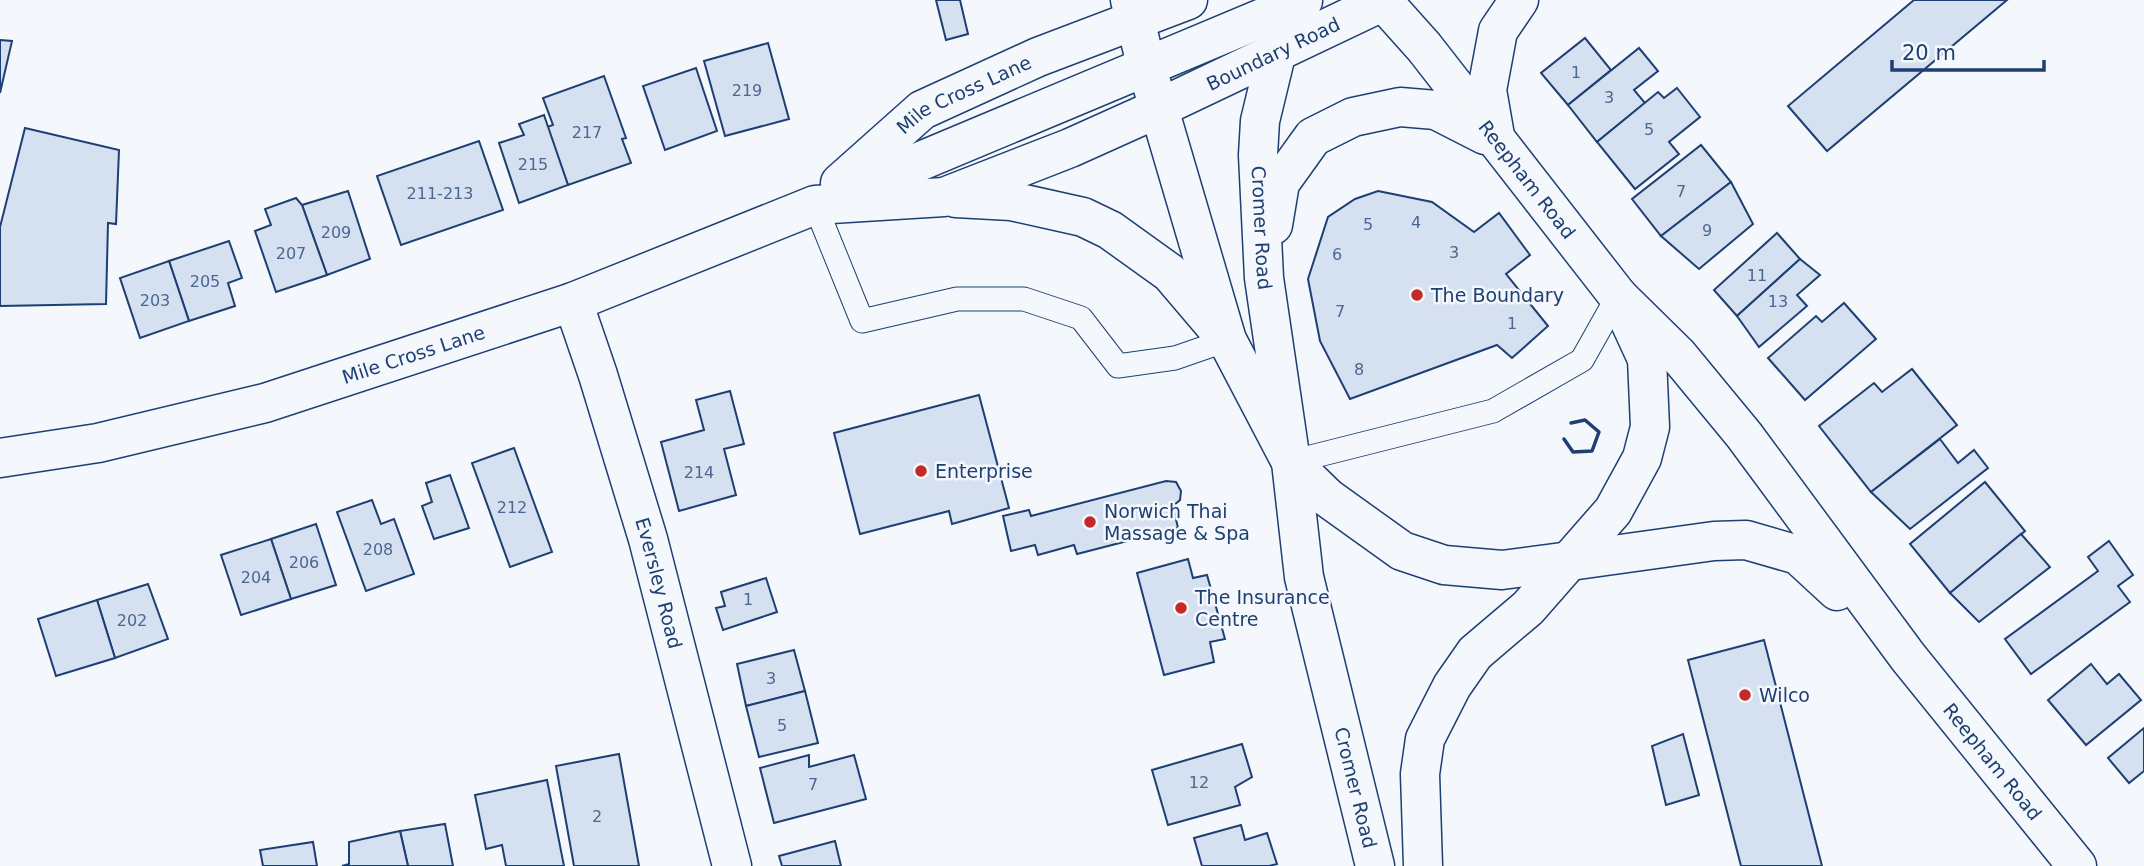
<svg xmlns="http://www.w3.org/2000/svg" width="2144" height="866" viewBox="0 0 2144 866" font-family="'DejaVu Sans',sans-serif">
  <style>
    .building { fill: #d5e0f0; stroke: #1d3f73; stroke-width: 2 }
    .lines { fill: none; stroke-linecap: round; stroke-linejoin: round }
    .service-casing { stroke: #1d3f73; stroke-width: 25 }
    .minor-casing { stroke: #1d3f73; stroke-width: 41 }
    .tertiary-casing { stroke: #1d3f73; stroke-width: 41 }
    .primary-casing { stroke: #1d3f73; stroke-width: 41 }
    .trunk-casing { stroke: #1d3f73; stroke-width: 41 }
    .service { stroke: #f4f7fb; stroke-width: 23 }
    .minor { stroke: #f4f7fb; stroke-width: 38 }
    .tertiary { stroke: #f4f7fb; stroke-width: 38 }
    .primary { stroke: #f4f7fb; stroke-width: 38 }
    .trunk { stroke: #f4f7fb; stroke-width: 38 }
    .wall { stroke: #1d3f73; stroke-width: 3.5 }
    .poi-dot { fill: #c62828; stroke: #f4f7fb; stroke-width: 2.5 }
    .labels { text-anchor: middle; stroke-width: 5; stroke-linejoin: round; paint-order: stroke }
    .number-label { font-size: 16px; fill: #4b6792 }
    .street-label { font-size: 19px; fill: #1d3f73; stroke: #f4f7fb }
    .poi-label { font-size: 19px; fill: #1d3f73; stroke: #f4f7fb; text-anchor: start }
  </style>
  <rect width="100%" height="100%" fill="#f4f7fb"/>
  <!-- building -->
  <g class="building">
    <polygon points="936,0 960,0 968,34 946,40"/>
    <polygon points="1914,0 2007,0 1827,151 1788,106"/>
    <polygon points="1585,38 1611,70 1568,105 1541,73"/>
    <polygon points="0,40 12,41 0,93"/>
    <polygon points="768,43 789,119 725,136 704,61"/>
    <polygon points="1639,48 1658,71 1634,90 1645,103 1597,142 1568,105"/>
    <polygon points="696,68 717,131 665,150 643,86"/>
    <polygon points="604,76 626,138 622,139 631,163 568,185 547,127 553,125 543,98"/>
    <polygon points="1677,88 1700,117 1669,142 1679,154 1635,189 1597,142 1658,92 1664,98"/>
    <polygon points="544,115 568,185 519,203 499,143 524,135 519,124"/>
    <polygon points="25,128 119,150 116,224 108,223 106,304 0,306 0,227"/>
    <polygon points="479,141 503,210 401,245 377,176"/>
    <polygon points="1701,145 1731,182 1661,236 1632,199"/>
    <polygon points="1731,182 1753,224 1699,269 1661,236"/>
    <polygon points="348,191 370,259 327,275 302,205"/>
    <polygon points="1378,191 1432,202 1474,232 1499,213 1530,255 1506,274 1548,326 1512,358 1497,345 1350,399 1320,341 1308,279 1328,217 1355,199"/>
    <polygon points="296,198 302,205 327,275 276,292 255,231 271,225 265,209"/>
    <polygon points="1777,233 1800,259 1737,316 1714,290"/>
    <polygon points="229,241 242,278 228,283 235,306 189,321 169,261"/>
    <polygon points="1800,259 1820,275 1797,295 1807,306 1759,347 1737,316"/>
    <polygon points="169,261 189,321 140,338 120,278"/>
    <polygon points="1844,303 1876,339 1805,400 1768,358 1816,316 1822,322"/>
    <polygon points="1912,369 1957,425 1871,492 1819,426 1874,383 1882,392"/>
    <polygon points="730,391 744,444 724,449 736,495 679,511 661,442 704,430 696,400"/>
    <polygon points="979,395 1009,508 952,524 949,511 860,534 834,433"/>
    <polygon points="1940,439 1958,463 1974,450 1988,468 1910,529 1871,492"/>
    <polygon points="514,448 552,552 510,567 472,463"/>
    <polygon points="450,475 469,528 434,539 422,506 432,502 426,483"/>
    <polygon points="1166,481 1176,482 1181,491 1180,500 1173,506 1178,528 1077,554 1074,545 1038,555 1035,545 1011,551 1003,516 1029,510 1031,516"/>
    <polygon points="1985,482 2025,531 1950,593 1910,544"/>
    <polygon points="372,500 381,524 394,519 414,574 366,591 337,512"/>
    <polygon points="316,524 336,585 291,599 271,539"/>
    <polygon points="2021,534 2050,567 1979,622 1950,593"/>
    <polygon points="271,539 291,599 241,615 221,555"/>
    <polygon points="2109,541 2133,575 2118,586 2130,602 2031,674 2005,639 2098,571 2088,557"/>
    <polygon points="1188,559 1193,578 1207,575 1225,639 1210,642 1214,662 1164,675 1137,573"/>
    <polygon points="766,578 777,612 723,630 716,608 725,606 721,592"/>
    <polygon points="148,584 168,639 115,658 97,600"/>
    <polygon points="97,600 115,658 56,676 38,619"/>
    <polygon points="1764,640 1822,866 1741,866 1688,660"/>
    <polygon points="794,650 805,691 746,706 737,664"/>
    <polygon points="2091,664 2107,684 2119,674 2141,700 2086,745 2048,700"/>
    <polygon points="805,691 818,743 759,757 746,706"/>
    <polygon points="2144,728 2144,771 2129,783 2108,758"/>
    <polygon points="1683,734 1699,795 1666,805 1652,746"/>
    <polygon points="1242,744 1252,777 1235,787 1240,805 1168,825 1152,770"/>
    <polygon points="619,754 639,866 574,866 556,766"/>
    <polygon points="809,755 809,767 854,755 866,799 774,823 760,768"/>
    <polygon points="547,780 564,866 506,866 502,845 486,849 475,795"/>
    <polygon points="445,824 453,866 408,866 400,831"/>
    <polygon points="1241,825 1245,840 1267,833 1277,864 1269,866 1202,866 1194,838"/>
    <polygon points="400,831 408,866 342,866 349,864 349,842"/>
    <polygon points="835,841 841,866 782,866 779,856"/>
    <polygon points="313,842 317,866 263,866 260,850"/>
  </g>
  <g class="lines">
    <defs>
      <g id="service">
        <polyline points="815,205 862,321 957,299 1024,299 1081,318 1118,366 1175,358 1227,340"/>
        <polyline points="1291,462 1493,411 1582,360 1618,296"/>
      </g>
      <g id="minor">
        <path id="s1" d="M573,302L598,375L648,539L732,866"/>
      </g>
      <g id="tertiary">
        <path id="s2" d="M1619,297L1678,355L1744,435L1908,657L2077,866"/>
        <polyline points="1570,561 1714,541 1746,540 1798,555 1837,591"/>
      </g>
      <polyline id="primary" points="1130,0 1147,68 1227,340"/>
      <g id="trunk">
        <path id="s3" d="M1297,0L1282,30L1260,121L1258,155L1264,278L1291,462L1304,577L1375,866"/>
        <path id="s4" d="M1382,0L1424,47L1618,296L1647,359L1650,427L1642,458L1613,511L1528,608L1475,653L1452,686L1425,739L1420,774L1423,866"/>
        <polyline points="1495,136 1487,90 1498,31 1519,0"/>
        <path id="s5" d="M840,183L922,110L1038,57L1188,0"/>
        <polyline points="842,194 1303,1"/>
        <polyline points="956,198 1011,201 1083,217 1110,230 1170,273 1227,340 1291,462 1328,498 1402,551 1444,565 1502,570 1570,561"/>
        <polyline points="1273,225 1280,183 1313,137 1353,117 1400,107 1436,110 1485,135"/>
        <path id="s6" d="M0,458L98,443L265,403L573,302L815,205L944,197L1070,148L1159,108L1386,0"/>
      </g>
    </defs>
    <!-- service casing -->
    <use href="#service" class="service-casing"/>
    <!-- minor casing -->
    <use href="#minor" class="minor-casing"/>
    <!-- tertiary casing -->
    <use href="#tertiary" class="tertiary-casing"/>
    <!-- primary casing -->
    <use href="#primary" class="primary-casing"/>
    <!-- trunk casing -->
    <use href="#trunk" class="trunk-casing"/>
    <!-- service -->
    <use href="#service" class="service"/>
    <!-- minor -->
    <use href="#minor" class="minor"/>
    <!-- tertiary -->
    <use href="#tertiary" class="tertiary"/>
    <!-- primary -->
    <use href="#primary" class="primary"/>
    <!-- trunk -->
    <use href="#trunk" class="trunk"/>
    <!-- wall -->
    <polyline class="wall" points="1564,439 1573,452 1592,451 1599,432 1585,420 1571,423"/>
  </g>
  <!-- markers -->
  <g class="poi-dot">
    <circle cx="1417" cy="295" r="7"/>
    <circle cx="921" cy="471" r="7"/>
    <circle cx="1090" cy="522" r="7"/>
    <circle cx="1181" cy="608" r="7"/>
    <circle cx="1745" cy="695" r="7"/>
  </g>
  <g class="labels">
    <!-- number labels -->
    <g class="number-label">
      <text x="1576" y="78">1</text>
      <text x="747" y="96">219</text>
      <text x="1609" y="103">3</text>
      <text x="1649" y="135">5</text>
      <text x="587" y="138">217</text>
      <text x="533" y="170">215</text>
      <text x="1681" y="197">7</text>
      <text x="440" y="199">211-213</text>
      <text x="1416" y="228">4</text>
      <text x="1368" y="230">5</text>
      <text x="1707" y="236">9</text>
      <text x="336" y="238">209</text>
      <text x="1454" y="258">3</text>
      <text x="291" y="259">207</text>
      <text x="1337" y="260">6</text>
      <text x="1757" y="281">11</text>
      <text x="205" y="287">205</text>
      <text x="155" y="306">203</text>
      <text x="1778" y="307">13</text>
      <text x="1340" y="317">7</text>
      <text x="1512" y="329">1</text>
      <text x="1359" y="375">8</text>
      <text x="699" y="478">214</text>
      <text x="512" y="513">212</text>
      <text x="378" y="555">208</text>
      <text x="304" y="568">206</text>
      <text x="256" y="583">204</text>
      <text x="748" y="605">1</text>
      <text x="132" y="626">202</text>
      <text x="771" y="684">3</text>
      <text x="782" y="731">5</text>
      <text x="1199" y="788">12</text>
      <text x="813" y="790">7</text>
      <text x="597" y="822">2</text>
    </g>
    <!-- street labels -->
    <g class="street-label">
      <text dy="7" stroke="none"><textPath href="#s6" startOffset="1344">Boundary Road</textPath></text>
      <text dy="7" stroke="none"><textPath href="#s5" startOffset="154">Mile Cross Lane</textPath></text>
      <text dy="7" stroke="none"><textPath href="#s4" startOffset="231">Reepham Road</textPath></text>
      <text dy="7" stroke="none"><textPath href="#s3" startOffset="234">Cromer Road</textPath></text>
      <text dy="7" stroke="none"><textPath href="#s6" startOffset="427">Mile Cross Lane</textPath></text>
      <text dy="7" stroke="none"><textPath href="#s1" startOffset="294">Eversley Road</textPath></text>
      <text dy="7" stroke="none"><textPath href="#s2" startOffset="597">Reepham Road</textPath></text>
      <text dy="7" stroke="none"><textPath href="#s3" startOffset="803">Cromer Road</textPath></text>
    </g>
    <!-- poi labels -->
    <g class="poi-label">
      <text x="1431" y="302">The Boundary</text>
      <text x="935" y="478">Enterprise</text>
      <text x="1104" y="518">Norwich Thai<tspan x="1104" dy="22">Massage &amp; Spa</tspan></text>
      <text x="1195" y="604">The Insurance<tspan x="1195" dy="22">Centre</tspan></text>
      <text x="1759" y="702">Wilco</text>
    </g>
  </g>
  <!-- scale -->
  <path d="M1892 60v10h152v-10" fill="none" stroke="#1d3f73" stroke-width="3.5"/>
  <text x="1902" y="60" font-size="21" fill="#1d3f73" stroke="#f4f7fb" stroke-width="5" paint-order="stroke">20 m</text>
</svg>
